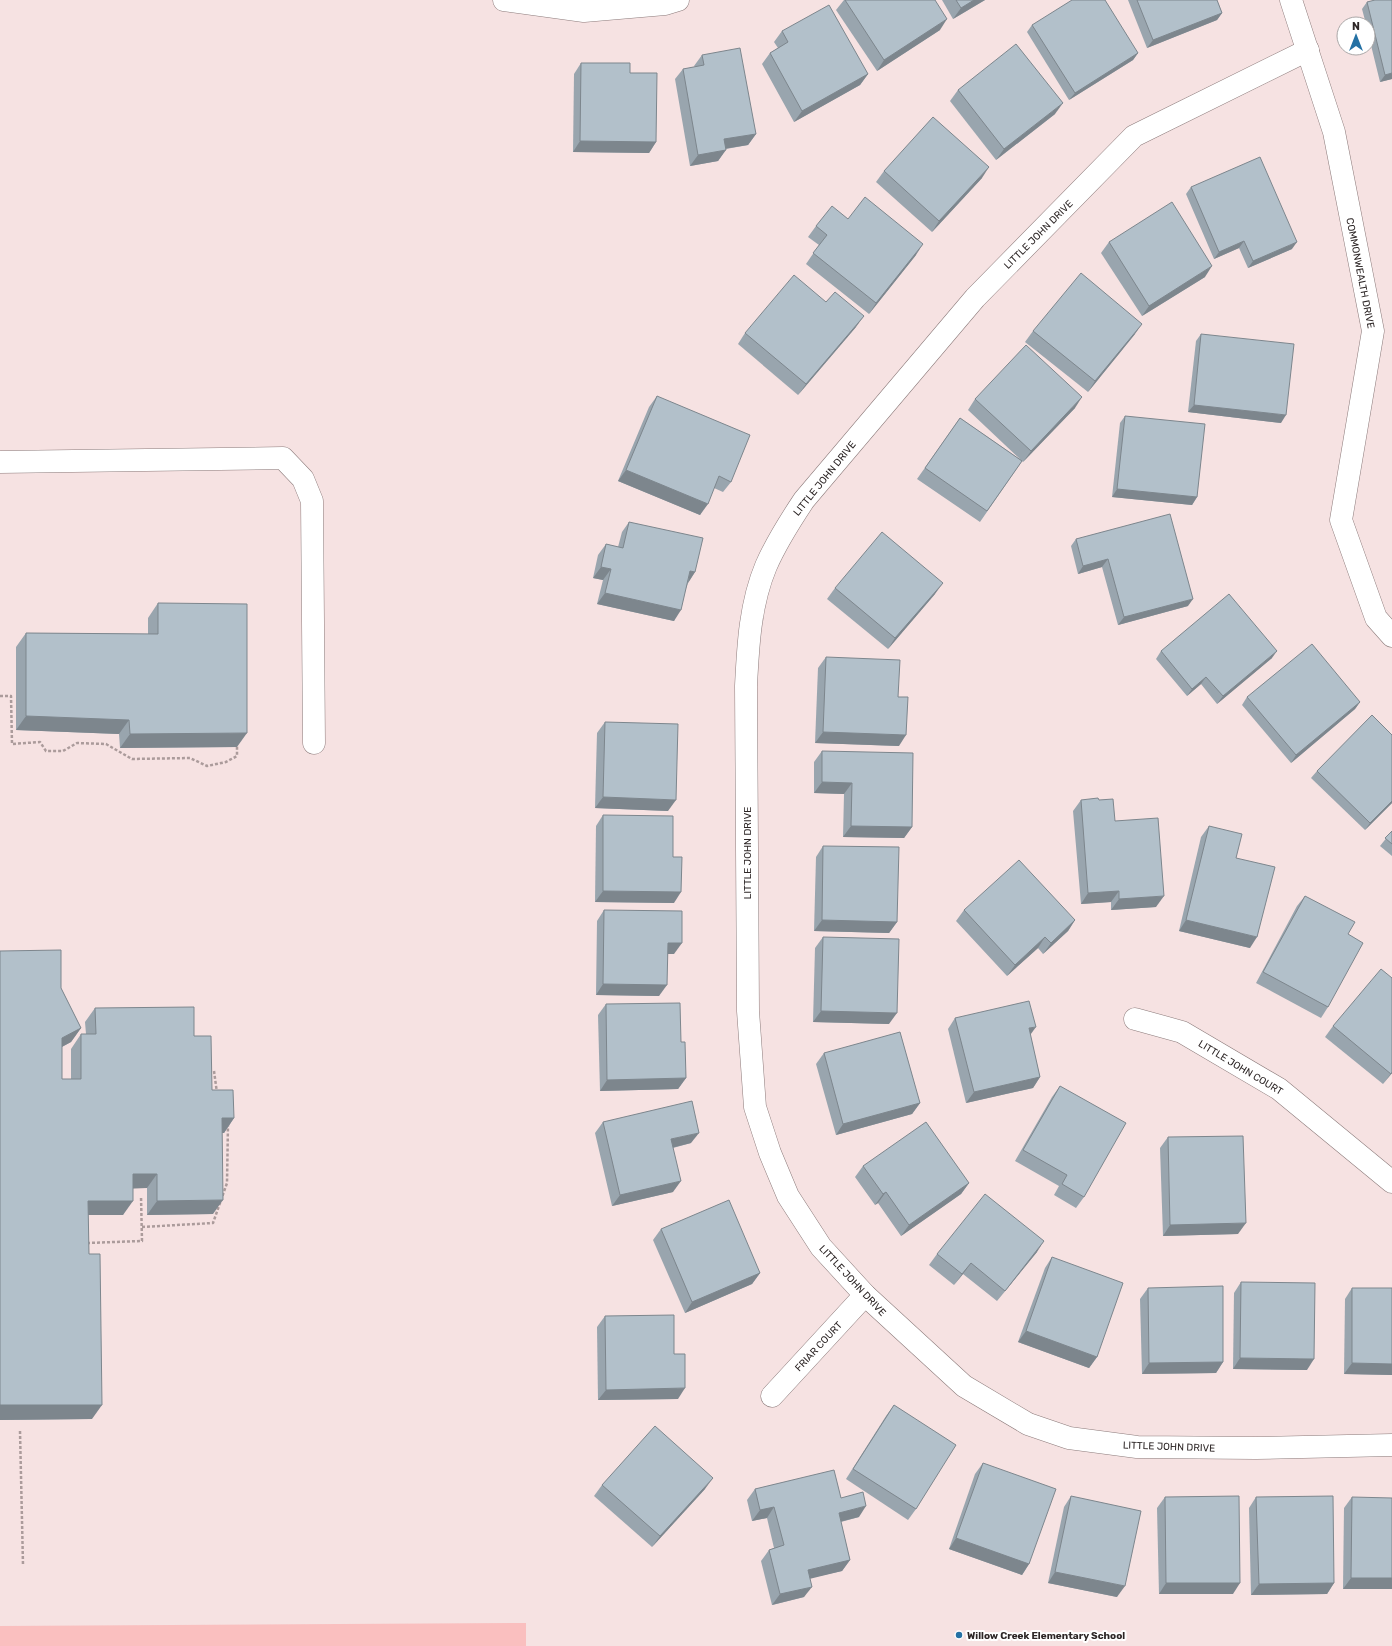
<svg xmlns="http://www.w3.org/2000/svg" width="1392" height="1646" viewBox="0 0 1392 1646" font-family="Rubik,sans-serif">
  <style>
    .green { fill: #fabfbf }
    .lines { fill: none; stroke-linecap: round; stroke-linejoin: round }
    .minor-casing { stroke: #8c7b7b; stroke-width: 23 }
    .path { stroke: #ab9b9b; stroke-width: 2.5; stroke-dasharray: 3 2; stroke-linecap: butt }
    .minor { stroke: #fff; stroke-width: 22 }
    .wall { fill: #99a5ae }
    .shaded-wall { fill: #7d868d }
    .building { fill: #b2c0ca; stroke: #7d868d }
    .poi-dot { fill: #2571a4; stroke: #fff; stroke-width: 1.5 }
    .labels { text-anchor: middle; stroke-width: 4; stroke-linejoin: round; paint-order: stroke }
    .street-label { font-size: 10px; fill: #2d2626; stroke: #fff }
    .poi-label { font-size: 10px; font-weight: bold; fill: #2d2626; stroke: #fff; text-anchor: start }
  </style>
  <rect width="100%" height="100%" fill="#f6e2e2"/>
  <!-- green -->
  <polygon class="green" points="526,1623 526,1646 0,1646 0,1626"/>
  <g class="lines">
    <defs>
      <g id="minor">
        <polyline points="504,0 584,11 665,4 678,0"/>
        <polyline points="1291,0 1334,132 1373,331 1341,520 1376,618 1392,636"/>
        <path d="M1308,50L1134,136L975,298L804,500C790,521 776,543 766,566C750,604 748,646 746,686L748,1011L755,1107L770,1153L788,1196L821,1247L865,1295L964,1386L1028,1424L1069,1438L1137,1447L1256,1448L1392,1445"/>
        <polyline points="0,462 283,458 303,479 312,501 314,743"/>
        <polyline points="1135,1019 1182,1032 1279,1089 1392,1182"/>
        <polyline points="772,1396 865,1295"/>
      </g>
    </defs>
    <!-- minor casing -->
    <use href="#minor" class="minor-casing"/>
    <!-- path -->
    <g class="path">
      <polyline points="0,696 11,696 12,744 40,742 46,751 63,751 77,743 106,744 132,759 190,758 207,766 226,762 237,756 237,745"/>
      <polyline points="214,1071 217,1093"/>
      <polyline points="142,1227 213,1223 227,1183 228,1124"/>
      <polyline points="87,1243 142,1241 141,1196"/>
      <polyline points="20,1431 23,1565"/>
    </g>
    <!-- minor -->
    <use href="#minor" class="minor"/>
  </g>
  <!-- wall -->
  <g class="wall">
    <polygon points="844,0 935,0 940,30 877,71 836,10"/>
    <polygon points="942,0 985,0 953,19"/>
    <polygon points="1128,0 1217,0 1222,13 1217,20 1147,48"/>
    <polygon points="1392,0 1392,79 1380,82 1368,33 1368,24 1366,24 1362,9 1367,2"/>
    <polygon points="1032,25 1138,53 1133,60 1069,100 1027,32"/>
    <polygon points="782,31 868,74 860,85 794,122 762,64 770,53 778,48 774,42"/>
    <polygon points="702,55 756,134 748,145 726,149 718,161 690,166 675,79 683,69 695,67 694,66"/>
    <polygon points="581,63 656,142 649,153 573,152 574,74"/>
    <polygon points="958,90 1055,114 996,160 950,101"/>
    <polygon points="884,171 982,178 932,232 876,182"/>
    <polygon points="1191,187 1292,249 1248,268 1239,248 1214,259 1186,194"/>
    <polygon points="848,219 916,255 869,314 806,264 819,245 808,237 816,226"/>
    <polygon points="1109,242 1205,277 1142,316 1101,253"/>
    <polygon points="826,302 856,327 798,395 738,344 745,333"/>
    <polygon points="1033,331 1135,334 1088,392 1025,342"/>
    <polygon points="1201,334 1281,423 1188,412 1196,341"/>
    <polygon points="657,396 731,482 723,492 714,488 700,515 618,481 649,407"/>
    <polygon points="975,399 1075,408 1023,462 1022,461 980,522 917,479 960,418 1021,460 968,410"/>
    <polygon points="1125,416 1197,497 1192,505 1112,497 1120,423"/>
    <polygon points="629,522 695,572 688,583 674,621 597,604 603,580 593,578 598,555 606,544 618,547 622,532"/>
    <polygon points="1076,539 1188,606 1118,625 1102,567 1078,574 1071,546"/>
    <polygon points="835,588 935,594 888,649 827,599"/>
    <polygon points="158,603 237,747 120,748 119,734 16,730 16,647 26,633 148,634 148,618"/>
    <polygon points="1161,651 1272,658 1217,704 1201,684 1187,696 1156,659"/>
    <polygon points="826,657 898,697 899,746 815,743 818,668"/>
    <polygon points="1247,697 1360,702 1355,709 1291,763 1242,705"/>
    <polygon points="605,722 668,811 595,808 597,733"/>
    <polygon points="1392,735 1392,803 1365,830 1311,778 1317,771"/>
    <polygon points="822,751 912,827 904,838 843,837 844,794 814,793 814,762"/>
    <polygon points="1081,800 1099,800 1115,821 1156,907 1111,910 1111,902 1081,904 1073,811"/>
    <polygon points="603,815 673,857 674,903 595,902 596,826"/>
    <polygon points="1209,826 1236,858 1250,948 1179,931 1201,837"/>
    <polygon points="1392,831 1392,856 1380,846"/>
    <polygon points="823,846 897,922 889,933 814,931 816,857"/>
    <polygon points="1305,896 1348,934 1328,1007 1321,1018 1256,983 1297,906"/>
    <polygon points="604,910 674,954 668,954 659,996 596,995 597,921"/>
    <polygon points="964,910 1075,920 1068,931 1043,954 1038,948 1007,976 956,921"/>
    <polygon points="823,937 889,1024 813,1022 815,948"/>
    <polygon points="0,951 61,988 81,1028 71,1042 62,1047 62,1079 71,1079 71,1049 81,1034 86,1034 85,1022 95,1008 194,1036 212,1090 234,1118 224,1133 222,1133 213,1214 147,1215 147,1188 133,1188 123,1215 88,1215 92,1419 0,1420"/>
    <polygon points="1392,978 1392,1073 1383,1084 1325,1037 1333,1026"/>
    <polygon points="606,1004 681,1042 686,1078 678,1089 600,1091 598,1015"/>
    <polygon points="955,1018 1030,1035 1040,1077 1033,1088 966,1103 948,1029"/>
    <polygon points="824,1053 920,1103 912,1114 836,1135 816,1064"/>
    <polygon points="1060,1086 1084,1197 1076,1208 1054,1195 1059,1186 1015,1161 1052,1097"/>
    <polygon points="603,1122 691,1143 673,1148 673,1192 612,1206 595,1133"/>
    <polygon points="1168,1137 1238,1234 1163,1236 1160,1148"/>
    <polygon points="863,1166 969,1183 961,1194 901,1236 878,1203 875,1205 855,1177"/>
    <polygon points="661,1229 760,1273 752,1284 685,1313 653,1240"/>
    <polygon points="1037,1252 997,1301 963,1274 954,1285 929,1265 937,1254"/>
    <polygon points="1052,1257 1097,1357 1089,1368 1018,1342 1045,1268"/>
    <polygon points="1241,1282 1307,1370 1233,1369 1234,1293"/>
    <polygon points="1148,1288 1223,1362 1216,1373 1142,1374 1140,1299"/>
    <polygon points="1352,1288 1392,1288 1392,1375 1344,1374 1345,1299"/>
    <polygon points="605,1316 674,1354 678,1399 598,1400 597,1327"/>
    <polygon points="894,1405 916,1509 908,1520 846,1479 886,1416"/>
    <polygon points="983,1463 1029,1564 1022,1575 949,1549 975,1474"/>
    <polygon points="602,1485 705,1489 652,1547 594,1496"/>
    <polygon points="755,1489 841,1498 859,1517 841,1522 850,1560 842,1571 810,1578 804,1597 772,1605 761,1561 769,1550 774,1548 767,1518 752,1521 747,1500"/>
    <polygon points="1071,1496 1117,1597 1048,1583 1064,1507"/>
    <polygon points="1165,1497 1233,1594 1159,1594 1157,1508"/>
    <polygon points="1256,1497 1334,1583 1327,1594 1251,1595 1249,1508"/>
    <polygon points="1352,1497 1392,1589 1343,1589 1344,1508"/>
  </g>
  <!-- shaded-wall -->
  <g class="shaded-wall">
    <polygon points="974,0 985,0 953,19 961,8"/>
    <polygon points="1222,13 1217,20 1147,48 1153,40"/>
    <polygon points="947,19 940,30 877,71 884,60"/>
    <polygon points="1138,53 1133,60 1069,100 1075,93"/>
    <polygon points="1392,73 1392,79 1380,82 1385,75"/>
    <polygon points="868,74 860,85 794,122 802,111"/>
    <polygon points="1063,103 1055,114 996,160 1004,149"/>
    <polygon points="756,134 748,145 717,150 724,139"/>
    <polygon points="580,141 656,142 649,153 573,152"/>
    <polygon points="726,150 718,161 690,166 698,155"/>
    <polygon points="989,167 982,178 932,232 939,221"/>
    <polygon points="1244,241 1239,248 1214,259 1219,252"/>
    <polygon points="1297,242 1292,249 1248,268 1253,261"/>
    <polygon points="923,244 916,255 869,314 876,303"/>
    <polygon points="1212,266 1205,277 1142,316 1149,306"/>
    <polygon points="864,316 856,327 798,395 806,384"/>
    <polygon points="1142,324 1135,334 1088,392 1095,381"/>
    <polygon points="1082,397 1075,408 1023,462 1031,451"/>
    <polygon points="1194,405 1286,415 1281,423 1188,412"/>
    <polygon points="626,470 708,504 700,515 618,481"/>
    <polygon points="1117,489 1197,497 1192,505 1112,497"/>
    <polygon points="1108,559 1102,567 1078,574 1083,566"/>
    <polygon points="601,567 611,569 603,580 593,578"/>
    <polygon points="690,571 695,572 688,583"/>
    <polygon points="943,583 935,594 888,649 895,638"/>
    <polygon points="605,593 681,610 674,621 597,604"/>
    <polygon points="1193,599 1188,606 1118,625 1124,617"/>
    <polygon points="1277,651 1272,658 1217,704 1223,696"/>
    <polygon points="1206,677 1201,684 1187,696 1192,689"/>
    <polygon points="1360,702 1355,709 1291,763 1296,755"/>
    <polygon points="26,716 129,720 119,734 16,730"/>
    <polygon points="823,732 906,735 899,746 815,743"/>
    <polygon points="247,733 237,747 120,748 130,734"/>
    <polygon points="822,782 852,783 844,794 814,793"/>
    <polygon points="603,797 676,800 668,811 595,808"/>
    <polygon points="1392,801 1392,803 1365,830 1370,823"/>
    <polygon points="851,826 912,827 904,838 843,837"/>
    <polygon points="603,891 681,892 674,903 595,902"/>
    <polygon points="1119,891 1111,902 1081,904 1088,893"/>
    <polygon points="1164,896 1156,907 1111,910 1119,899"/>
    <polygon points="822,920 897,922 889,933 814,931"/>
    <polygon points="1075,920 1068,931 1043,954 1051,943"/>
    <polygon points="1186,920 1257,937 1250,948 1179,931"/>
    <polygon points="1045,937 1038,948 1007,976 1015,965"/>
    <polygon points="668,943 682,943 674,954 660,954"/>
    <polygon points="603,984 667,985 659,996 596,995"/>
    <polygon points="821,1011 897,1013 889,1024 813,1022"/>
    <polygon points="1036,1027 1028,1038 1029,1028"/>
    <polygon points="81,1028 71,1042 52,1052 62,1038"/>
    <polygon points="1392,1072 1392,1073 1383,1084"/>
    <polygon points="1040,1077 1033,1088 966,1103 974,1092"/>
    <polygon points="686,1078 678,1089 600,1091 607,1080"/>
    <polygon points="920,1103 912,1114 836,1135 843,1124"/>
    <polygon points="222,1118 234,1118 224,1133 212,1133"/>
    <polygon points="699,1133 691,1143 663,1150 671,1139"/>
    <polygon points="133,1174 157,1174 147,1188 123,1189"/>
    <polygon points="681,1181 673,1192 612,1206 620,1195"/>
    <polygon points="969,1183 961,1194 901,1236 909,1225"/>
    <polygon points="886,1192 878,1203 875,1205 883,1194"/>
    <polygon points="223,1200 213,1214 147,1215 157,1201"/>
    <polygon points="88,1201 133,1201 123,1215 78,1215"/>
    <polygon points="1246,1223 1238,1234 1163,1236 1170,1225"/>
    <polygon points="1044,1241 1037,1252 997,1301 1005,1291"/>
    <polygon points="971,1263 963,1274 954,1285 962,1274"/>
    <polygon points="760,1273 752,1284 685,1313 692,1302"/>
    <polygon points="1026,1331 1097,1357 1089,1368 1018,1342"/>
    <polygon points="1240,1358 1314,1359 1307,1370 1233,1369"/>
    <polygon points="1223,1362 1216,1373 1142,1374 1149,1363"/>
    <polygon points="1352,1363 1392,1364 1392,1375 1344,1374"/>
    <polygon points="685,1388 678,1399 598,1400 606,1390"/>
    <polygon points="0,1405 102,1405 92,1419 0,1420"/>
    <polygon points="713,1478 705,1489 652,1547 660,1536"/>
    <polygon points="866,1506 859,1517 831,1524 839,1513"/>
    <polygon points="774,1507 767,1518 752,1521 760,1510"/>
    <polygon points="956,1538 1029,1564 1022,1575 949,1549"/>
    <polygon points="850,1560 842,1571 801,1581 808,1570"/>
    <polygon points="1055,1572 1125,1586 1117,1597 1048,1583"/>
    <polygon points="1351,1578 1392,1578 1392,1589 1343,1589"/>
    <polygon points="1166,1583 1240,1583 1233,1594 1159,1594"/>
    <polygon points="1334,1583 1327,1594 1251,1595 1259,1584"/>
    <polygon points="812,1587 804,1597 772,1605 780,1594"/>
  </g>
  <!-- building -->
  <g class="building">
    <polygon points="845,0 935,0 947,19 884,60"/>
    <polygon points="956,0 974,0 961,8"/>
    <polygon points="1072,0 1105,0 1138,53 1075,93 1032,25"/>
    <polygon points="1137,0 1217,0 1222,13 1153,40"/>
    <polygon points="1375,0 1392,0 1392,73 1385,75 1367,2"/>
    <polygon points="829,5 868,74 802,111 770,53 788,42 782,31"/>
    <polygon points="1016,44 1063,103 1004,149 958,90"/>
    <polygon points="740,48 756,134 724,139 726,150 698,155 683,69 704,65 702,55"/>
    <polygon points="581,63 630,63 630,73 657,73 656,142 580,141"/>
    <polygon points="933,117 989,167 939,221 884,171"/>
    <polygon points="1260,157 1297,242 1253,261 1244,241 1219,252 1191,187"/>
    <polygon points="865,197 923,244 876,303 813,253 827,235 816,226 832,206 848,219"/>
    <polygon points="1172,202 1212,266 1149,306 1109,242"/>
    <polygon points="1081,273 1142,324 1095,381 1033,331"/>
    <polygon points="794,275 826,302 835,292 864,316 806,384 745,333"/>
    <polygon points="1201,334 1294,344 1286,415 1194,405"/>
    <polygon points="1026,345 1082,397 1031,451 975,399"/>
    <polygon points="657,396 750,435 731,482 719,476 708,504 626,470"/>
    <polygon points="1125,416 1205,424 1197,497 1117,489"/>
    <polygon points="960,418 1022,461 987,511 925,468"/>
    <polygon points="1170,514 1193,599 1124,617 1108,559 1083,566 1076,539"/>
    <polygon points="629,522 703,538 695,572 690,571 681,610 605,593 611,569 601,567 606,544 623,548"/>
    <polygon points="882,532 943,583 895,638 835,588"/>
    <polygon points="1229,594 1277,651 1223,696 1206,677 1192,689 1161,651"/>
    <polygon points="158,603 247,604 247,733 130,734 129,720 26,716 26,633 158,634"/>
    <polygon points="1312,644 1360,702 1296,755 1247,697"/>
    <polygon points="826,657 900,660 898,697 908,697 906,735 823,732"/>
    <polygon points="1372,715 1392,735 1392,801 1370,823 1317,771"/>
    <polygon points="605,722 678,724 676,800 603,797"/>
    <polygon points="822,751 913,753 912,827 851,826 852,783 822,782"/>
    <polygon points="1098,798 1099,800 1113,799 1115,821 1158,818 1164,896 1119,899 1119,891 1088,893 1081,800"/>
    <polygon points="603,815 673,816 673,857 682,857 681,892 603,891"/>
    <polygon points="1209,826 1242,834 1236,858 1275,867 1257,937 1186,920"/>
    <polygon points="1392,831 1392,844 1385,838"/>
    <polygon points="823,846 899,847 897,922 822,920"/>
    <polygon points="1019,860 1075,920 1051,943 1045,937 1015,965 964,910"/>
    <polygon points="1305,896 1355,922 1348,934 1363,943 1328,1007 1263,972"/>
    <polygon points="604,910 682,911 682,943 668,943 667,985 603,984"/>
    <polygon points="823,937 899,939 897,1013 821,1011"/>
    <polygon points="61,950 61,988 81,1028 62,1038 62,1079 81,1079 81,1034 96,1034 95,1008 194,1007 194,1036 211,1036 212,1090 233,1090 234,1118 222,1118 223,1200 157,1201 157,1174 133,1174 133,1201 88,1201 89,1254 100,1254 102,1405 0,1405 0,951"/>
    <polygon points="1381,969 1392,978 1392,1072 1391,1074 1333,1026"/>
    <polygon points="1029,1001 1036,1027 1029,1028 1040,1077 974,1092 955,1018"/>
    <polygon points="680,1003 681,1042 685,1042 686,1078 607,1080 606,1004"/>
    <polygon points="900,1032 920,1103 843,1124 824,1053"/>
    <polygon points="1060,1086 1126,1123 1084,1197 1062,1184 1067,1175 1023,1150"/>
    <polygon points="692,1101 699,1133 671,1139 681,1181 620,1195 603,1122"/>
    <polygon points="926,1122 969,1183 909,1225 886,1192 883,1194 863,1166"/>
    <polygon points="1243,1136 1246,1223 1170,1225 1168,1137"/>
    <polygon points="985,1194 1044,1241 1005,1291 971,1263 962,1274 937,1254"/>
    <polygon points="729,1200 760,1273 692,1302 661,1229"/>
    <polygon points="1052,1257 1123,1283 1097,1357 1026,1331"/>
    <polygon points="1241,1282 1315,1283 1314,1359 1240,1358"/>
    <polygon points="1223,1286 1223,1362 1149,1363 1148,1288"/>
    <polygon points="1352,1288 1392,1288 1392,1364 1352,1363"/>
    <polygon points="674,1315 674,1354 685,1354 685,1388 606,1390 605,1316"/>
    <polygon points="894,1405 956,1445 916,1509 853,1469"/>
    <polygon points="655,1426 713,1478 660,1536 602,1485"/>
    <polygon points="983,1463 1056,1489 1029,1564 956,1538"/>
    <polygon points="834,1470 841,1498 863,1492 866,1506 839,1513 850,1560 808,1570 812,1587 780,1594 769,1550 784,1545 774,1507 760,1510 755,1489"/>
    <polygon points="1071,1496 1141,1511 1125,1586 1055,1572"/>
    <polygon points="1239,1496 1240,1583 1166,1583 1165,1497"/>
    <polygon points="1333,1496 1334,1583 1259,1584 1256,1497"/>
    <polygon points="1352,1497 1392,1498 1392,1578 1351,1578"/>
  </g>
  <!-- markers -->
  <circle class="poi-dot" cx="959" cy="1635" r="4"/>
  <g class="labels">
    <!-- street labels -->
    <g class="street-label">
      <text transform="translate(1038 234) rotate(-45)" y="4">LITTLE JOHN DRIVE</text>
      <text transform="translate(1361 273) rotate(79)" y="4">COMMONWEALTH DRIVE</text>
      <text transform="translate(824 478) rotate(-51)" y="4">LITTLE JOHN DRIVE</text>
      <text transform="translate(747 853) rotate(-90)" y="4">LITTLE JOHN DRIVE</text>
      <text transform="translate(1241 1067) rotate(31)" y="4">LITTLE JOHN COURT</text>
      <text transform="translate(853 1280) rotate(47)" y="4">LITTLE JOHN DRIVE</text>
      <text transform="translate(818 1346) rotate(-47)" y="4">FRIAR COURT</text>
      <text transform="translate(1169 1446) rotate(2)" y="4">LITTLE JOHN DRIVE</text>
    </g>
    <!-- poi labels -->
    <g class="poi-label">
      <text x="967" y="1639">Willow Creek Elementary School</text>
    </g>
  </g>
  <!-- north arrow -->
  <g transform="translate(1356 36)"><circle r="19" fill="#ffffff" stroke="#aba8a8"/>
  <path d="M0-3L7 15L0 10L-7 15Z" fill="#2571a4"/>
  <text y="-6" font-size="11" font-weight="bold" text-anchor="middle" fill="#2d2626">N</text>
  </g>
</svg>
